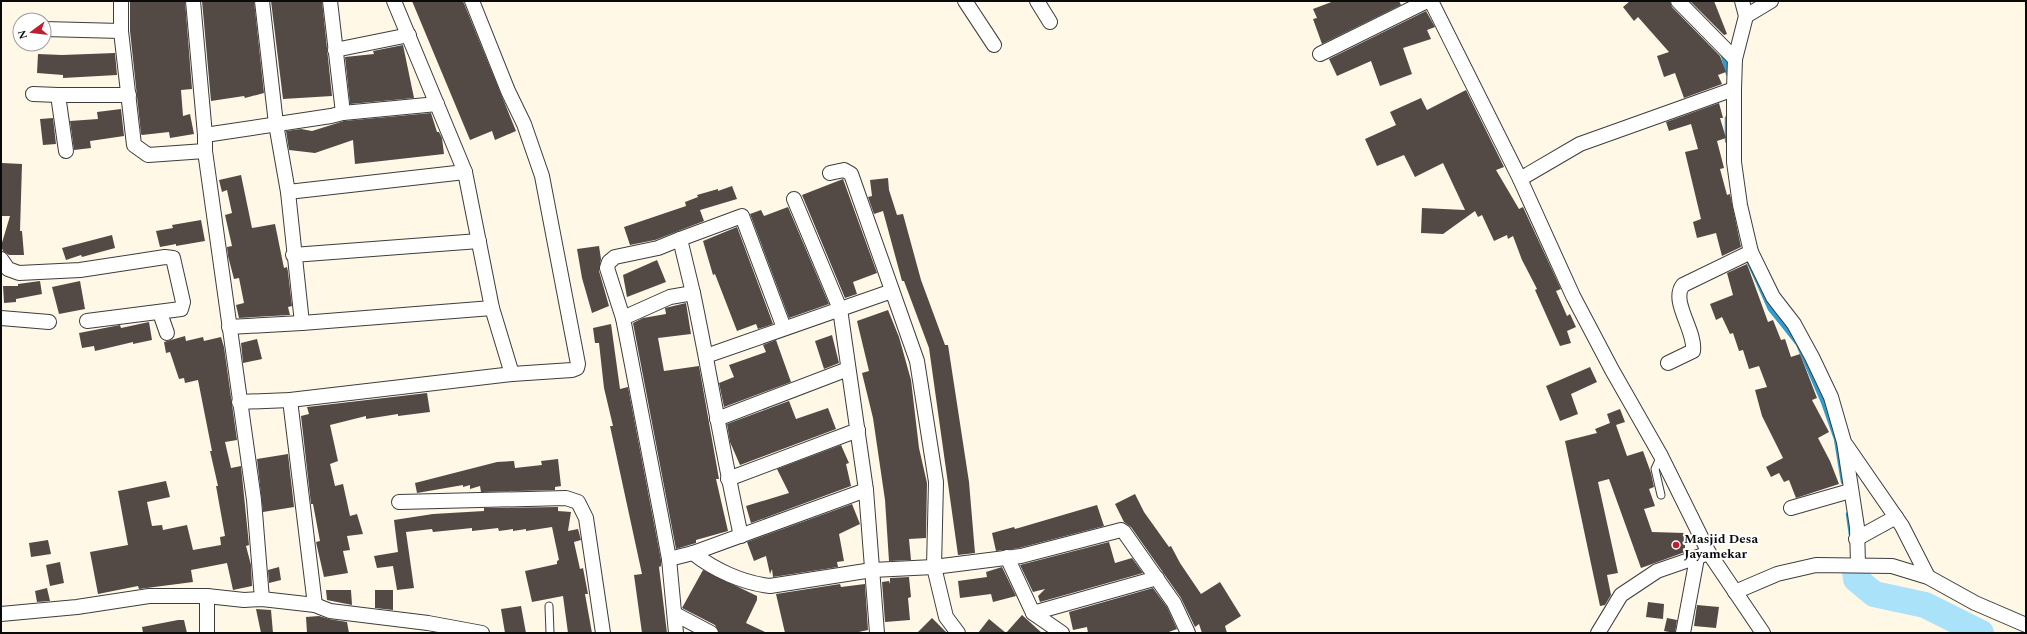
<svg xmlns="http://www.w3.org/2000/svg" width="2027" height="634" viewBox="0 0 2027 634" font-family="Spectral,serif">
  <style>
    .lines { fill: none; stroke-linecap: round; stroke-linejoin: round }
    .stream { stroke: #2d9ed3; stroke-width: 4.5 }
    .river { stroke: #a9e2f9; stroke-width: 26 }
    .building { fill: #534a46 }
    .lane-casing { stroke: #3d3d3d; stroke-width: 9 }
    .street-casing { stroke: #3d3d3d; stroke-width: 16 }
    .lane { stroke: #fff; stroke-width: 7 }
    .street { stroke: #fff; stroke-width: 14 }
    .poi-dot { fill: #c01d32; stroke: #fff; stroke-width: 1.5 }
    .labels { text-anchor: middle; stroke-width: 4; stroke-linejoin: round; paint-order: stroke }
    .poi-label { font-size: 13px; font-weight: bold; fill: #0a0a0a; stroke: #fff; text-anchor: start }
  </style>
  <rect width="100%" height="100%" fill="#fff8e7"/>
  <g class="lines">
    <!-- stream -->
    <g class="stream">
      <polyline points="1722,52 1728,74"/>
      <polyline points="1727,118 1727,141"/>
      <polyline points="1748,260 1770,309 1798,344 1823,402 1836,439 1843,482"/>
      <polyline points="1848,514 1851,535"/>
    </g>
    <!-- river -->
    <polyline class="river" points="1855,571 1856,579 1874,594 1925,605 1981,633"/>
  </g>
  <!-- building -->
  <g class="building">
    <polygon points="130,1 185,1 192,89 181,90 183,116 190,114 194,134 170,138 169,132 142,135 141,134 130,31"/>
    <polygon points="202,1 254,1 264,93 245,98 244,96 211,101"/>
    <polygon points="271,1 322,1 332,96 283,99"/>
    <polygon points="412,1 463,1 516,131 495,140 492,131 470,140"/>
    <polygon points="1334,1 1399,1 1401,5 1322,44 1313,19 1317,18 1313,9"/>
    <polygon points="1630,1 1670,1 1672,7 1720,56 1726,72 1718,75 1722,84 1684,98 1675,73 1664,77 1657,56 1669,52 1638,17 1634,21 1623,7"/>
    <polygon points="1690,1 1714,1 1727,34 1724,35"/>
    <polygon points="1426,11 1435,27 1427,30 1431,39 1403,48 1412,74 1380,86 1371,61 1337,76 1329,59"/>
    <polygon points="403,45 414,98 350,104 345,57 374,54 373,51"/>
    <polygon points="115,53 117,75 63,78 63,75 37,73 38,54 62,55"/>
    <polygon points="1466,90 1504,167 1496,170 1519,209 1523,207 1561,289 1556,291 1567,316 1570,314 1576,327 1567,331 1571,343 1560,346 1535,290 1537,289 1522,260 1513,236 1508,239 1507,235 1494,241 1482,215 1478,217 1475,211 1443,234 1421,233 1422,208 1465,210 1443,163 1415,177 1404,155 1377,166 1365,139 1396,125 1390,112 1421,98 1427,110"/>
    <polygon points="1719,103 1723,118 1720,118 1726,138 1717,141 1724,168 1720,169 1727,195 1730,194 1741,247 1722,256 1716,233 1697,238 1693,222 1701,219 1685,152 1698,149 1691,124 1669,131 1666,122"/>
    <polygon points="121,109 124,136 90,141 91,148 74,150 70,121 98,119 97,112"/>
    <polygon points="431,113 437,132 439,132 442,138 444,154 355,164 353,140 315,153 289,150 286,131 301,129 312,131 344,121"/>
    <polygon points="53,118 56,144 43,145 40,119"/>
    <polygon points="2,163 22,164 20,231 22,231 24,255 9,255 3,251 1,246 10,216 1,216"/>
    <polygon points="241,175 252,228 275,224 284,268 287,267 288,272 292,306 288,307 290,315 239,318 236,305 244,303 239,278 234,279 228,256 227,247 232,246 225,215 232,213 227,190 222,192 219,180"/>
    <polygon points="888,178 889,190 897,215 903,214 921,280 945,345 948,345 969,482 975,553 958,555 929,348 904,281 902,281 883,211 874,214 868,197 872,196 870,180"/>
    <polygon points="843,179 877,273 853,282 857,294 845,298 802,195"/>
    <polygon points="732,186 737,199 700,210 704,221 655,240 630,245 624,227 686,206 685,202 698,197 697,195 718,189 718,191"/>
    <polygon points="788,207 829,304 789,318 750,214 761,210 764,216"/>
    <polygon points="201,220 205,241 176,246 176,244 160,247 156,231 173,228 172,225"/>
    <polygon points="737,227 773,324 758,329 756,324 737,331 715,274 713,275 703,241"/>
    <polygon points="112,235 115,248 82,257 81,255 66,260 62,248"/>
    <polygon points="599,246 601,259 599,271 609,306 592,313 582,278 577,249"/>
    <polygon points="657,260 666,282 627,297 623,275"/>
    <polygon points="1747,264 1768,322 1773,320 1781,340 1785,339 1791,357 1800,354 1817,398 1812,400 1829,432 1818,438 1830,461 1839,484 1796,498 1789,480 1784,482 1779,473 1771,477 1766,467 1783,458 1762,416 1755,390 1767,387 1759,366 1749,369 1743,350 1739,351 1733,333 1730,334 1722,317 1716,320 1710,304 1733,295 1727,273"/>
    <polygon points="40,281 42,294 16,299 16,302 4,303 3,286 18,286 18,284"/>
    <polygon points="80,281 85,309 59,314 52,287"/>
    <polygon points="686,303 691,334 658,338 664,371 699,366 719,479 716,479 728,531 696,540 696,543 676,549 633,323 643,318 666,314 665,308"/>
    <polygon points="888,310 899,337 911,380 919,448 927,483 926,538 909,539 911,560 889,561 885,500 873,418 862,373 869,371 857,321"/>
    <polygon points="149,322 152,340 133,344 133,342 95,351 94,346 82,348 79,333 120,325 121,328"/>
    <polygon points="611,324 620,389 628,387 661,560 661,566 659,567 667,633 642,633 634,575 642,574 610,426 613,426 604,388 599,343 595,343 593,328"/>
    <polygon points="832,335 839,363 824,369 815,341"/>
    <polygon points="185,336 186,341 203,337 204,341 221,337 224,347 237,440 225,442 231,468 241,466 249,545 246,546 251,565 252,586 233,590 227,563 191,570 193,582 139,589 138,586 98,594 90,552 128,545 118,491 166,481 170,497 147,502 152,526 162,525 163,530 187,525 193,550 221,545 220,537 225,536 216,486 218,486 210,451 212,451 198,380 185,383 184,378 179,379 170,352 166,353 164,342"/>
    <polygon points="257,339 262,359 243,363 241,343"/>
    <polygon points="776,340 791,382 724,407 719,383 734,377 729,365 766,352 763,345"/>
    <polygon points="1590,367 1597,382 1571,394 1578,414 1560,421 1546,386"/>
    <polygon points="427,393 430,412 398,416 398,414 366,419 366,416 330,425 338,461 330,464 335,486 343,484 350,516 357,514 363,534 347,536 350,550 343,551 348,573 324,577 316,542 320,541 313,504 311,504 301,416 309,414 307,407"/>
    <polygon points="789,401 796,419 828,408 836,429 740,465 730,442 727,424"/>
    <polygon points="1620,409 1625,422 1616,425 1627,456 1643,451 1651,473 1654,487 1649,489 1655,506 1644,509 1652,532 1685,533 1685,552 1641,568 1609,479 1598,482 1618,573 1607,575 1611,595 1605,605 1600,606 1565,441 1597,433 1595,429 1610,423 1607,414"/>
    <polygon points="841,445 849,463 846,464 851,486 751,523 746,506 789,493 777,469"/>
    <polygon points="288,454 294,507 263,512 257,459"/>
    <polygon points="558,459 561,486 555,487 555,490 481,492 480,486 470,489 470,485 463,487 463,485 417,493 415,483 497,462 514,461 515,468 542,465 541,461"/>
    <polygon points="1135,494 1144,512 1169,547 1171,546 1180,563 1201,594 1220,582 1241,616 1225,626 1227,633 1202,633 1199,624 1195,627 1181,598 1131,527 1124,522 1115,504"/>
    <polygon points="852,504 860,524 839,534 844,561 837,562 838,567 773,577 772,569 770,574 766,556 754,561 747,542"/>
    <polygon points="1097,505 1104,526 1019,548 996,551 992,533 1014,527 1015,529"/>
    <polygon points="558,507 558,511 571,512 568,531 578,529 581,540 574,542 580,569 583,568 588,594 585,594 592,633 568,633 563,596 532,602 525,571 557,564 557,561 559,560 552,527 526,531 526,529 513,531 513,529 499,531 498,528 472,531 472,528 433,532 432,529 406,532 414,588 397,590 393,566 377,568 374,556 398,552 394,520 433,514 484,511 484,508"/>
    <polygon points="48,540 51,554 31,557 29,543"/>
    <polygon points="1109,542 1115,563 1132,558 1143,573 1040,602 1038,596 1045,589 1033,592 1020,565"/>
    <polygon points="60,562 64,583 50,586 46,565"/>
    <polygon points="279,567 281,580 269,583 268,570"/>
    <polygon points="1002,567 1016,596 993,602 991,594 960,598 958,581 987,577 986,572"/>
    <polygon points="703,570 757,596 757,600 746,623 767,633 719,633 715,625 682,608"/>
    <polygon points="909,577 911,597 908,598 910,620 885,622 882,582 889,581 890,584 890,578"/>
    <polygon points="840,584 841,587 865,584 868,630 854,633 785,633 776,594"/>
    <polygon points="47,588 50,601 37,602 35,591"/>
    <polygon points="1153,588 1167,607 1177,629 1166,633 1088,633 1087,627 1073,630 1069,612"/>
    <polygon points="326,590 351,590 352,605 327,600"/>
    <polygon points="375,590 393,590 393,610 375,608"/>
    <polygon points="1648,602 1664,604 1663,619 1646,617"/>
    <polygon points="1697,605 1719,607 1716,628 1694,626"/>
    <polygon points="521,606 526,633 505,633 501,609"/>
    <polygon points="256,609 271,610 273,633 261,633"/>
    <polygon points="1022,615 1042,633 978,633 989,619 1006,633"/>
    <polygon points="319,616 329,619 347,622 349,633 307,633 306,617"/>
    <polygon points="932,618 947,633 917,633"/>
    <polygon points="1667,618 1677,620 1675,633 1664,631"/>
    <polygon points="178,620 184,620 187,633 143,633 142,627"/>
  </g>
  <g class="lines">
    <defs>
      <g id="lane">
        <polyline points="1661,495 1655,469 1661,456"/>
        <polyline points="549,606 550,633"/>
      </g>
      <g id="street">
        <polyline points="121,1 121,31 134,145 148,155 205,151"/>
        <polyline points="193,1 205,135"/>
        <polyline points="262,1 276,124 288,192 302,323 492,308"/>
        <polyline points="330,1 343,113"/>
        <polyline points="472,1 508,91 524,124 542,176 578,364 577,368 572,370 512,374"/>
        <polyline points="965,1 994,45"/>
        <polyline points="1037,1 1050,22"/>
        <polyline points="1431,1 1520,179 1573,296 1612,370 1661,456 1709,553 1763,633"/>
        <polyline points="1678,1 1735,59"/>
        <polyline points="1742,1 1746,16 1735,59 1734,89 1734,162 1740,205 1751,252 1773,297 1794,324 1812,357 1831,397 1844,442 1857,527 1858,564"/>
        <polyline points="1746,16 1771,1"/>
        <polyline points="44,29 121,31"/>
        <polyline points="335,50 409,35"/>
        <polyline points="1320,54 1427,1"/>
        <polyline points="33,94 58,95"/>
        <polyline points="66,151 58,95 129,95"/>
        <polyline points="830,173 844,170 851,174 917,361 936,482 934,567 946,617 958,633"/>
        <polyline points="1520,179 1580,144 1734,89"/>
        <polyline points="288,192 465,172"/>
        <polyline points="794,199 840,309 866,490 877,633"/>
        <polyline points="293,255 479,241"/>
        <polyline points="1,259 8,269 19,273 80,270 165,257 173,258 183,302 181,309 87,321"/>
        <polyline points="693,293 680,239 742,216 784,328"/>
        <polyline points="160,313 167,333"/>
        <polyline points="1,318 49,322"/>
        <path d="M623,318L670,297L693,293C710,374 723,455 741,536"/>
        <polyline points="229,327 302,323"/>
        <polyline points="706,356 892,291"/>
        <path d="M1668,363L1693,351C1696,331 1670,301 1683,285L1751,252"/>
        <polyline points="290,400 315,605"/>
        <polyline points="239,402 290,400 512,374 492,308 465,172 394,1"/>
        <polyline points="717,419 848,369"/>
        <polyline points="1846,445 1902,526 1928,577"/>
        <polyline points="728,479 858,430"/>
        <polyline points="399,502 566,498 578,502 586,518 603,633"/>
        <polyline points="1791,508 1850,491"/>
        <polyline points="1856,539 1896,517"/>
        <path d="M693,553C714,570 743,583 770,586L872,570L934,567L1021,556L1121,530L1124,532L1174,603L1188,633"/>
        <polyline points="1007,557 1033,613 1062,633"/>
        <polyline points="669,559 693,553 866,490"/>
        <polyline points="1735,592 1777,574 1816,565 1892,566 1928,577 1975,603 2026,625"/>
        <polyline points="262,599 254,500 205,151 205,135 331,116 343,113 437,104"/>
        <polyline points="1033,613 1157,578"/>
        <polyline points="1,614 77,607 149,596 207,596 244,600 262,599 315,605 330,611 428,623 482,633"/>
        <polyline points="675,614 711,633"/>
        <polyline points="207,633 207,596"/>
        <polyline points="676,633 669,559 662,521 623,318 607,268 609,262 615,257 658,248 680,239"/>
        <polyline points="1598,633 1621,595 1657,571 1709,553"/>
        <polyline points="1683,633 1697,558"/>
      </g>
    </defs>
    <!-- lane casing -->
    <use href="#lane" class="lane-casing"/>
    <!-- street casing -->
    <use href="#street" class="street-casing"/>
    <!-- lane -->
    <use href="#lane" class="lane"/>
    <!-- street -->
    <use href="#street" class="street"/>
  </g>
  <!-- markers -->
  <circle class="poi-dot" cx="1676" cy="545" r="4"/>
  <g class="labels">
    <!-- poi labels -->
    <g class="poi-label">
      <text x="1684" y="543">Masjid Desa<tspan x="1684" dy="15">Jayamekar</tspan></text>
    </g>
  </g>
  <!-- border -->
  <rect width="2027" height="634" fill="none" stroke="#0a0a0a" stroke-width="4"/>
  <!-- north arrow -->
  <g transform="translate(32 32) rotate(255)"><circle r="19" fill="#ffffff" stroke="#9d9d9d"/>
  <path d="M0-3L7 15L0 10L-7 15Z" fill="#c01d32"/>
  <text y="-6" font-size="11" font-weight="bold" text-anchor="middle" fill="#0a0a0a">N</text>
  </g>
</svg>
